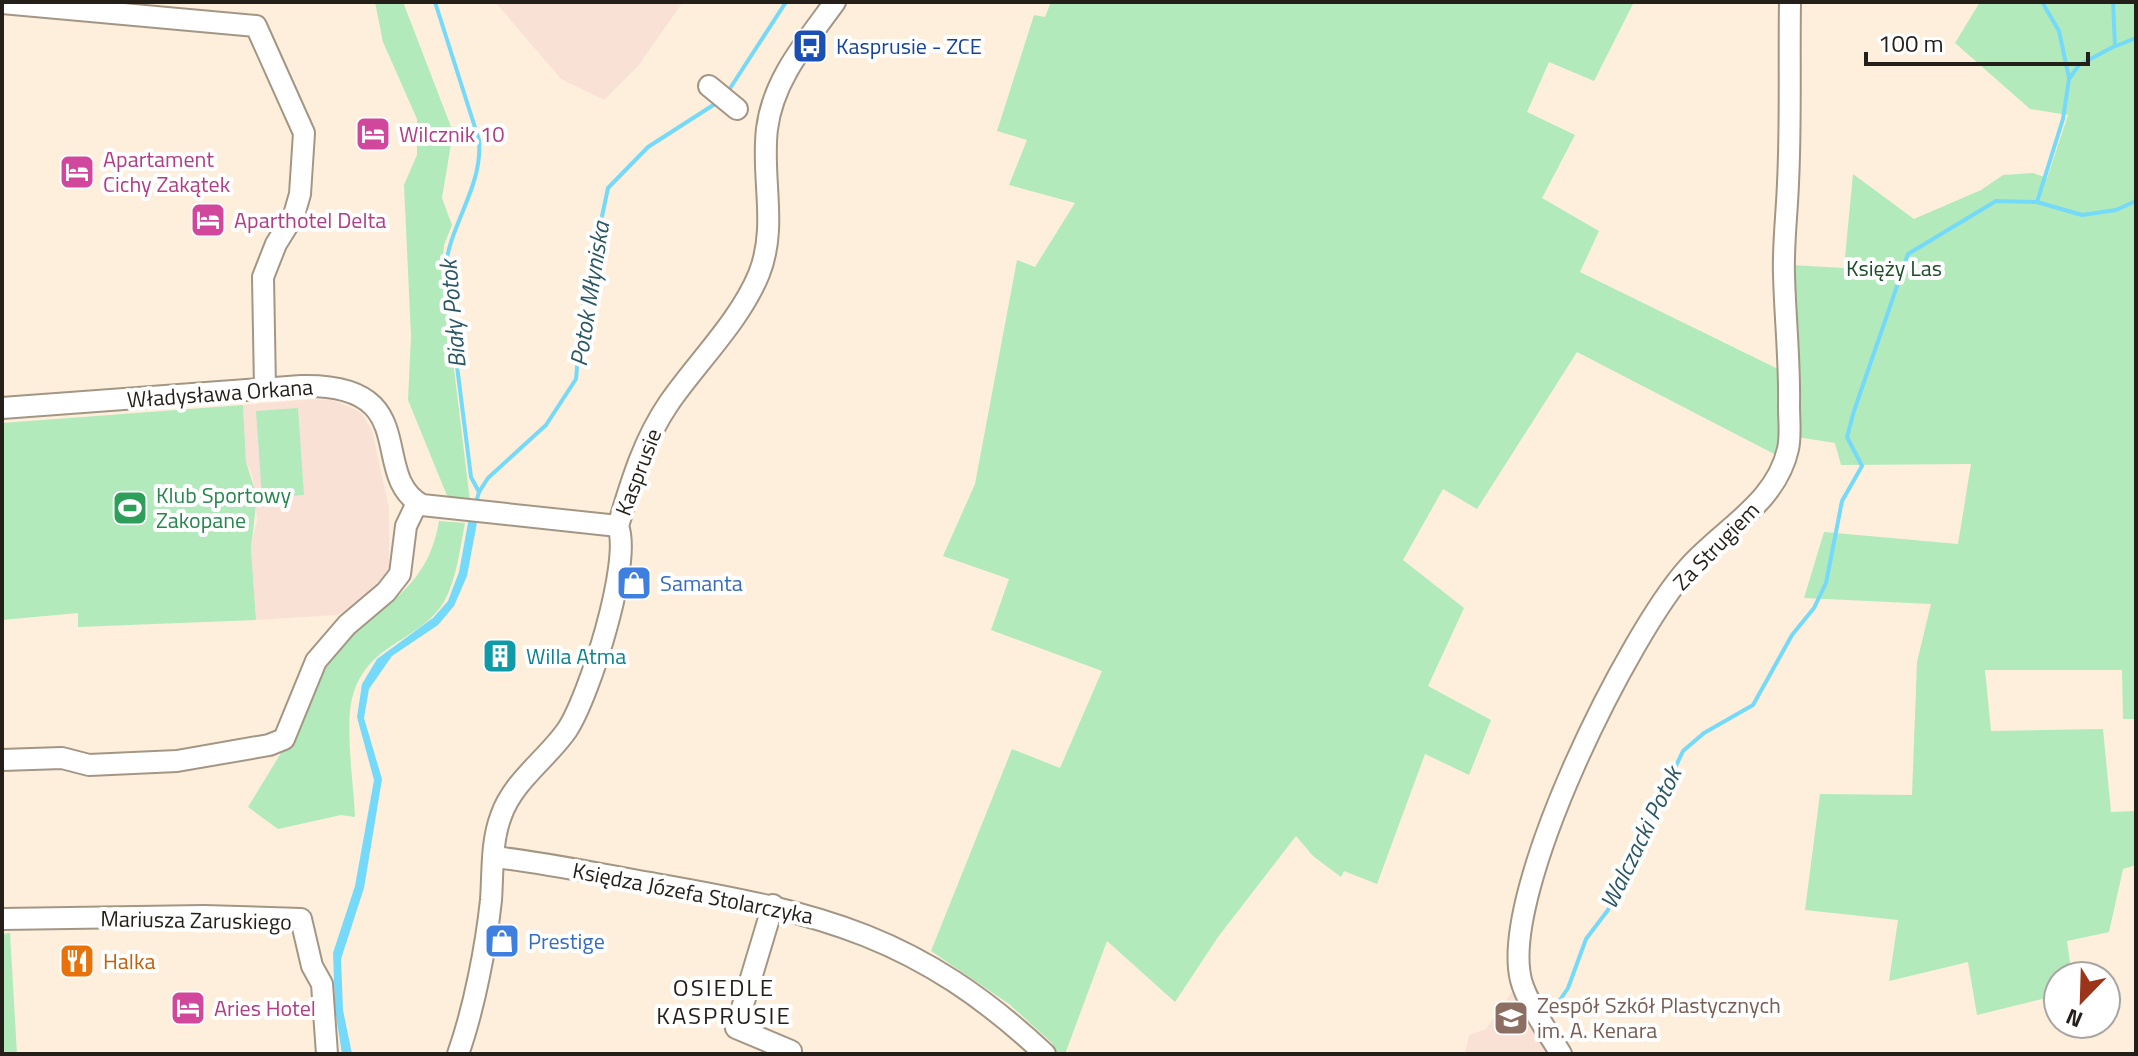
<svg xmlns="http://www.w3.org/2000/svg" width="2138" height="1056" viewBox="0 0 2138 1056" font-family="'Titillium Web',sans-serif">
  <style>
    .education { fill: #f9e2d5 }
    .green { fill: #b2eabb }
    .water { fill: #75dafa }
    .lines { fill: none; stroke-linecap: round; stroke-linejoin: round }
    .stream { stroke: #75dafa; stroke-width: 4 }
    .minor-casing { stroke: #a49685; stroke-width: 24 }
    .minor { stroke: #fff; stroke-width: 20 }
    .labels { text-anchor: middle; stroke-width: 8; stroke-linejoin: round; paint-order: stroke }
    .transit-label { font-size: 22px; fill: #164399; stroke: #fff; text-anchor: start }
    .hotel-label { font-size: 22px; fill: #b23c85; stroke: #fff; text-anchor: start }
    .park-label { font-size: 22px; fill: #1d4e2a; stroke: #fff }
    .street-label { font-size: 22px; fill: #251f19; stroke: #fff }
    .leisure-label { font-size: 22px; fill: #27864d; stroke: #fff; text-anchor: start }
    .shop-label { font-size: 22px; fill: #366cbe; stroke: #fff; text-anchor: start }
    .culture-label { font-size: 22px; fill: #0d838f; stroke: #fff; text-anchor: start }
    .food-label { font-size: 22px; fill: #c56008; stroke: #fff; text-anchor: start }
    .education-label { font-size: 22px; fill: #785e54; stroke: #fff; text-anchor: start }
    .water-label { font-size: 24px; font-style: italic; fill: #2b5765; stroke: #fff }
    .neighbourhood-label { font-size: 24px; letter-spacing: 2px; fill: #251f19; stroke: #fff }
  </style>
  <rect width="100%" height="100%" fill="#fdefdc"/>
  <!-- education -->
  <g class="education">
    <polygon points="495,2 683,2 638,66 604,100 561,79"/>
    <polygon points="313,399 332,400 353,408 362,414 372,430 389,508 389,573 357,605 337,615 256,620 251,547 257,520 252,475 246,462 243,405"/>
    <polygon points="1513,990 1552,1054 1465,1054 1469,1035 1486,1029"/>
  </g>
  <!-- green -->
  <g class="green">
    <polygon points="375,2 403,2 453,132 442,198 452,225 444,245 442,270 470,501 450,503 408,400 411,336 404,185 417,155 417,119 383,42"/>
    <polygon points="1051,2 1634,2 1594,81 1549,62 1527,112 1575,135 1542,198 1599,231 1580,272 1780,370 1785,407 1778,456 1577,352 1477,509 1443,489 1403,560 1464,608 1428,686 1491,720 1469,775 1425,754 1377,884 1344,871 1341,877 1313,856 1296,836 1218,937 1175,1002 1107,941 1065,1054 1058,1054 1052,1043 1009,1004 931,951 1012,749 1060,768 1102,671 991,630 1009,579 943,556 975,484 1017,260 1035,267 1075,203 1009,185 1027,140 997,131 1034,15 1045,17"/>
    <polygon points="1980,2 2136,2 2136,719 2123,719 2122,670 1985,670 1991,731 2103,729 2111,812 2136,811 2136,865 2123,869 2109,932 2067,941 2072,976 2058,976 2058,995 1977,1015 1968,962 1889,981 1898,920 1805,910 1820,794 1912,795 1917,662 1931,604 1804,598 1824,532 1958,544 1971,464 1841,465 1835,443 1797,437 1791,265 1844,268 1853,174 1914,219 1981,190 2003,175 2033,173 2047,178 2068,115 2030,109 1955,43"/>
    <polygon points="243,405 246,462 257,497 251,548 256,620 78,627 78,613 2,620 2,423"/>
    <polygon points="298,408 304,495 262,498 256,411"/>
    <path d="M439,521L465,523C460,548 457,577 445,600C421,642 369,641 353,695C344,723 354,786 355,817L341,815L278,829L248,807L281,753L291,747C302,720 309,686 326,662C364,609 426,601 439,521Z"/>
    <polygon points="10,933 17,1054 2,1054 2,934"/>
  </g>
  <!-- water -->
  <polygon class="water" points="470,512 479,512 467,576 454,606 438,625 392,656 369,689 364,718 382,779 364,888 341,959 343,1010 352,1054 342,1054 335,1009 333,953 355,886 374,780 357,717 362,684 377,659 433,618 448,601 459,572"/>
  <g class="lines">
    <!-- stream -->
    <g class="stream">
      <path d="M435,2L479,140C483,188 449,224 445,271L471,477L479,492"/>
      <polyline points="2042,2 2059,31 2069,78"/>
      <polyline points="2116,46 2136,38"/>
      <polyline points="727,93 786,2"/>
      <polyline points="2037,202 2063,119 2069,79 2079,65 2115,46 2113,2"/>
      <polyline points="475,506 479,492 488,478 546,425 576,379 582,311 608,188 648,147 718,102"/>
      <polyline points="1547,1009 1558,1003 1568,988 1586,939 1608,910 1683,751 1704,733 1753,705 1792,635 1814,608 1826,583 1842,501 1862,466 1847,437 1854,411 1908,254 1996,201 2037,202 2082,215 2116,210 2136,201"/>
    </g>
    <defs>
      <g id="minor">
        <polyline points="2,3 256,26 304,133 300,194 294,215 276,244 263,277 265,388"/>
        <polyline points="709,86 737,109"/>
        <path d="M2,408L301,386C426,383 367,475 422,505L618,526"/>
        <polyline points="2,760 62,758 89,765 177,761 269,745 284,739 316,661 347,625 386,592 400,574 406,526 417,503"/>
        <path d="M494,857C548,863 602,875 656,884C822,913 919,936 1045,1054"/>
        <polyline points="773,905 736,1028 791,1051 790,1054"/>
        <polyline points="2,919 204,916 301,919 312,966 322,984 327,1054"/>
        <path d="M458,1054C474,1009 486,947 491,900C493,872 491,842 501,816C513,781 547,759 567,730C589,697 632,562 618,526C631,483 643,441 669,403C698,361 739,322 759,274C778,226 761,178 767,129C773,79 807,41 835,2"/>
        <path d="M1561,1054C1549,1034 1526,1001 1521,980C1499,893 1629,633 1689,567C1724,528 1776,503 1788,449C1791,436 1789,420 1789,406C1790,362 1785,318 1784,274C1783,244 1787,213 1788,183C1791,123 1789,62 1790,2"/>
      </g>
    </defs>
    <!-- minor casing -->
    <use href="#minor" class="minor-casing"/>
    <!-- minor -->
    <use href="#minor" class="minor"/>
  </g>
  <!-- icons -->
  <defs>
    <symbol id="bus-square" viewBox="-11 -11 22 22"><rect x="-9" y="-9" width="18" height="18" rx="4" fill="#1a4fb4" stroke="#fff"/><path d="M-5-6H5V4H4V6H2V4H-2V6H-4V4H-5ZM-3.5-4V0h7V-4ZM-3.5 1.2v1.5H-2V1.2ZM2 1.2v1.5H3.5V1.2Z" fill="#fff"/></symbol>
    <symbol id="hotel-square" viewBox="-11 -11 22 22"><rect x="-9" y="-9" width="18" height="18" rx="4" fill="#d1479c" stroke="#fff"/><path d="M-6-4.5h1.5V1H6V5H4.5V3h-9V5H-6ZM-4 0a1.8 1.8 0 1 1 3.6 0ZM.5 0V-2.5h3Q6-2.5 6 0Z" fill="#fff"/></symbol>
    <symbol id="stadium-square" viewBox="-11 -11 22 22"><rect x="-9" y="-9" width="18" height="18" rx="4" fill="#2e9e5b" stroke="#fff"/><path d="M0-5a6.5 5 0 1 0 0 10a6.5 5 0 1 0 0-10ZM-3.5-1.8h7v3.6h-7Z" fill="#fff"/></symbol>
    <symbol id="shop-square" viewBox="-11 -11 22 22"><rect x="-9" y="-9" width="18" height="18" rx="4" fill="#3f7fe0" stroke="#fff"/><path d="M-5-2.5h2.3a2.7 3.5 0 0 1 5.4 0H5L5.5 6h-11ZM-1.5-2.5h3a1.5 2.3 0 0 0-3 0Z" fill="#fff"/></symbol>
    <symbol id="building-square" viewBox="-11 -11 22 22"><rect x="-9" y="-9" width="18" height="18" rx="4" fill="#0f9aa8" stroke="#fff"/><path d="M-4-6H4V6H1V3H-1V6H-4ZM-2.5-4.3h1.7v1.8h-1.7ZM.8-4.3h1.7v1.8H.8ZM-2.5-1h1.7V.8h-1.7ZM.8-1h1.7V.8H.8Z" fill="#fff"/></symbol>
    <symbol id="restaurant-square" viewBox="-11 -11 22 22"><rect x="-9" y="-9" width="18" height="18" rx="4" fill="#e8710a" stroke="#fff"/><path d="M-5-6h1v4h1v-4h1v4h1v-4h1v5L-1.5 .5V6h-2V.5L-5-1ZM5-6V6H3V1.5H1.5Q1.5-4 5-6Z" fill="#fff"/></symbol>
    <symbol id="school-square" viewBox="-11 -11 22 22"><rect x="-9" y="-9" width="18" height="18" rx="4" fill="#8d6e63" stroke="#fff"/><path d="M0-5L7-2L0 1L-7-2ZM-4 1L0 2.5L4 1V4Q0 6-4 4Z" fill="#fff"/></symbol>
  </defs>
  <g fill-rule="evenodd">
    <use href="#bus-square" x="790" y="26" width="40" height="40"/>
    <use href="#hotel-square" x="353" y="114" width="40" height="40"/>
    <use href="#hotel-square" x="57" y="152" width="40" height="40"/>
    <use href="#hotel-square" x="188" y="200" width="40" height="40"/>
    <use href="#stadium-square" x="110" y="488" width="40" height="40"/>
    <use href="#shop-square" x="614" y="563" width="40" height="40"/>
    <use href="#building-square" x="480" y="636" width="40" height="40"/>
    <use href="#shop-square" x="482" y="921" width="40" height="40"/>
    <use href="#restaurant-square" x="57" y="941" width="40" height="40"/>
    <use href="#hotel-square" x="168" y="988" width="40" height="40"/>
    <use href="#school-square" x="1491" y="998" width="40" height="40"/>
  </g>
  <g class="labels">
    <!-- transit labels -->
    <g class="transit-label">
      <text x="836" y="54">Kasprusie - ZCE</text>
    </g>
    <!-- hotel labels -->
    <g class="hotel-label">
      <text x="399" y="142">Wilcznik 10</text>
      <text x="103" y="167">Apartament<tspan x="103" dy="25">Cichy Zakątek</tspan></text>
      <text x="234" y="228">Aparthotel Delta</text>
      <text x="214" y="1016">Aries Hotel</text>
    </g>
    <!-- park labels -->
    <g class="park-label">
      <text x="1894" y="276">Księży Las</text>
    </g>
    <!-- street labels -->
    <g class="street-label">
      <text transform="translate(220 393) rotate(-4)" y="8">Władysława Orkana</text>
      <text transform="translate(638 472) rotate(-69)" y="8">Kasprusie</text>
      <text transform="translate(1716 546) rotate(-46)" y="8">Za Strugiem</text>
      <text transform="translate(693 893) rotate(11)" y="8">Księdza Józefa Stolarczyka</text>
      <text transform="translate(196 920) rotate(1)" y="8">Mariusza Zaruskiego</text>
    </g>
    <!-- leisure labels -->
    <g class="leisure-label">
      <text x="156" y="503">Klub Sportowy<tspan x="156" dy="25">Zakopane</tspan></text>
    </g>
    <!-- shop labels -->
    <g class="shop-label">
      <text x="660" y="591">Samanta</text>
      <text x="528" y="949">Prestige</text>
    </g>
    <!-- culture labels -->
    <g class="culture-label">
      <text x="526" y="664">Willa Atma</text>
    </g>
    <!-- food labels -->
    <g class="food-label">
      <text x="103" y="969">Halka</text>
    </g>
    <!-- education labels -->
    <g class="education-label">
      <text x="1537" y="1013">Zespół Szkół Plastycznych<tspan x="1537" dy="25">im. A. Kenara</tspan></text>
    </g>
    <!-- water labels -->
    <g class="water-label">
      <text transform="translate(590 294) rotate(-81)" y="8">Potok Młyniska</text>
      <text transform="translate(453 314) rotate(-95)" y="8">Biały Potok</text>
      <text transform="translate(1641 838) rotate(-64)" y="8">Walczacki Potok</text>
    </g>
    <!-- neighbourhood labels -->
    <g class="neighbourhood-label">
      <text x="724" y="996">OSIEDLE<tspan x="724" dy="28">KASPRUSIE</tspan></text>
    </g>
  </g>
  <!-- border -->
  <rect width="2138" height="1056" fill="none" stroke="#251f19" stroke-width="8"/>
  <!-- north arrow -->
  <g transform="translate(2082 1000) rotate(203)"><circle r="38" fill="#ffffff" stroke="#a8a5a3" stroke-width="2"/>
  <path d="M0-6L14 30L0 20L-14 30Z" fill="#9c3419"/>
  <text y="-12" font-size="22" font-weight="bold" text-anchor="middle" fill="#251f19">N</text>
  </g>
  <!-- scale -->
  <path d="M1866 52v12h222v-12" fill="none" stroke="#251f19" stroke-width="4"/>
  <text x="1878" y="52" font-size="24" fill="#251f19" stroke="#ffffff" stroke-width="6" paint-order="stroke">100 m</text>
</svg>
